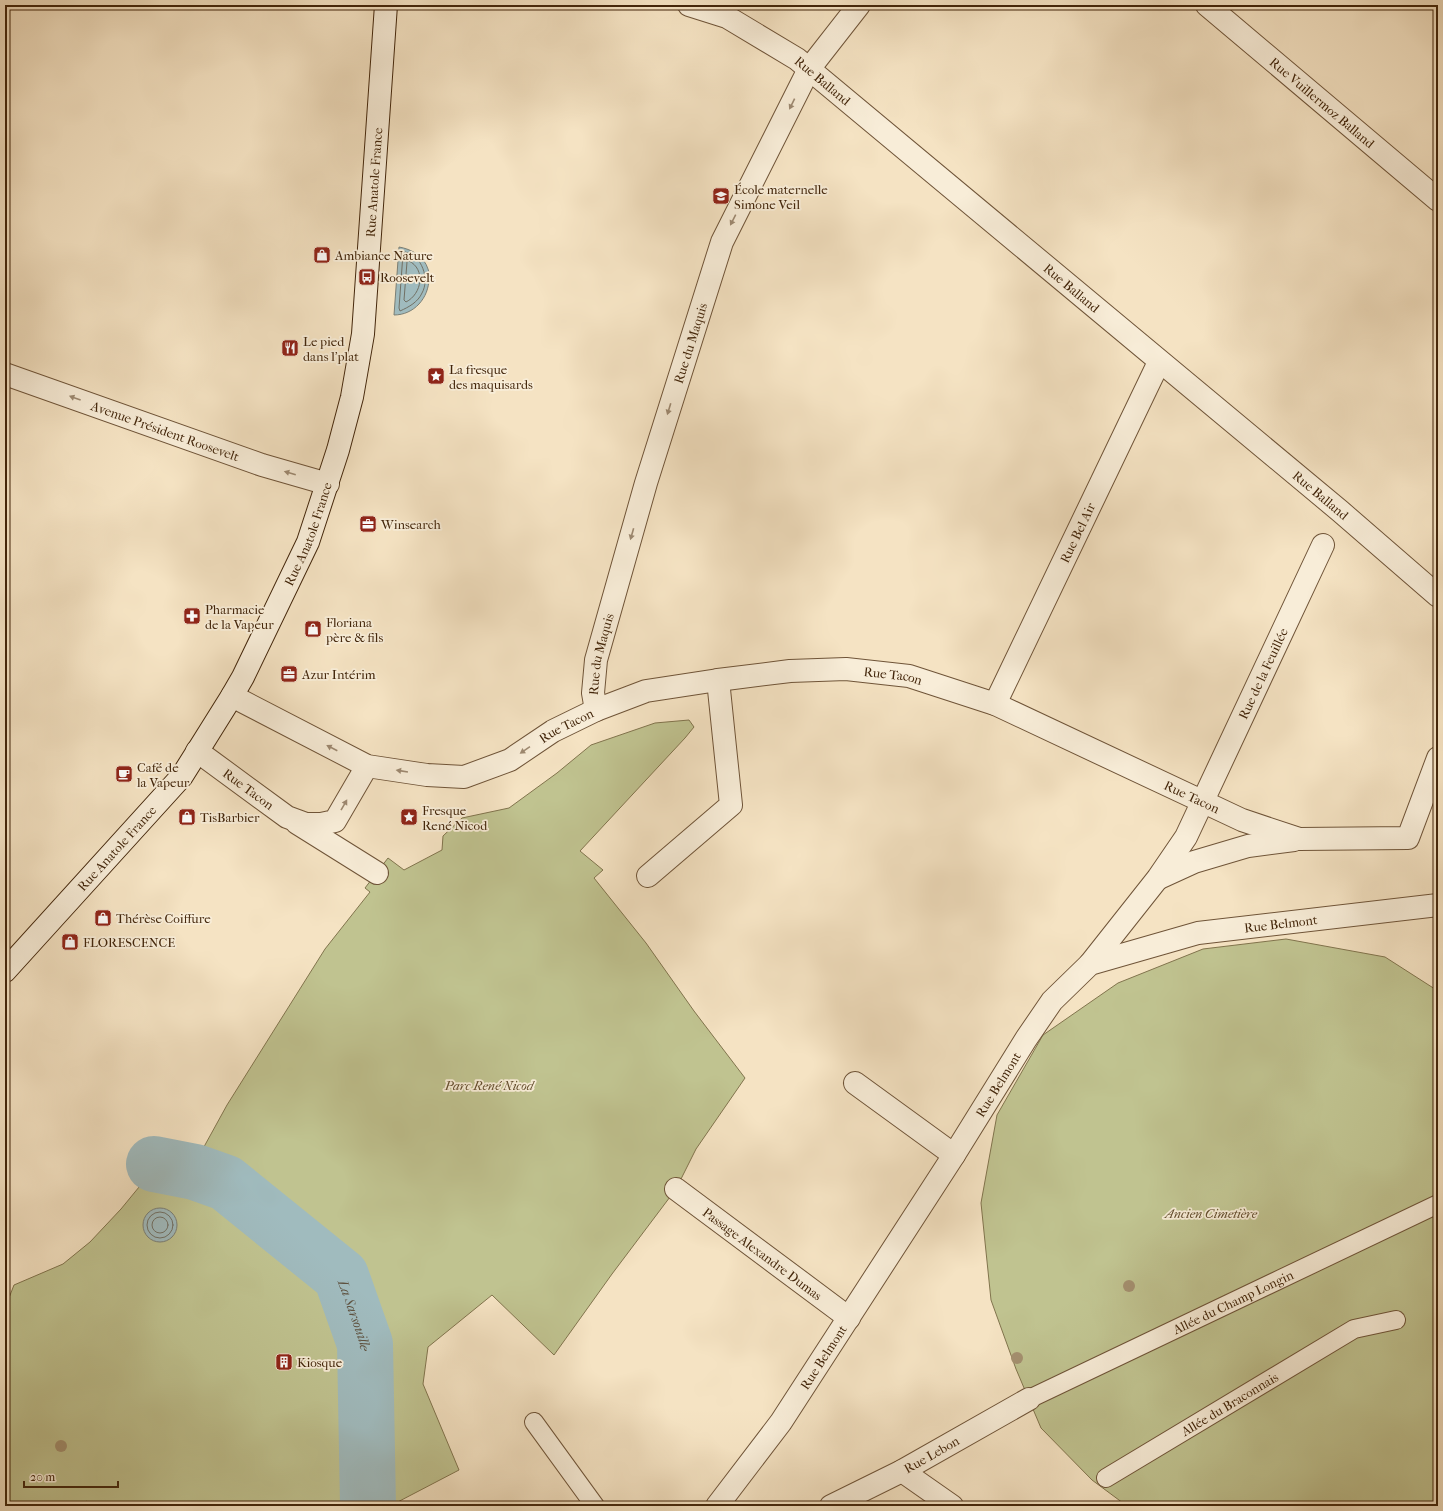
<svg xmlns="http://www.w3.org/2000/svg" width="1443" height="1511" viewBox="0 0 1443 1511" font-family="'IM FELL French Canon',serif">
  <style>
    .green { fill: #c0c390; stroke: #81744d }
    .water { fill: #a0bbbe; stroke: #7a7f76 }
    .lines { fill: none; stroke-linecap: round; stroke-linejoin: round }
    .shore { stroke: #717064; stroke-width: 1 }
    .river { stroke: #a0bbbe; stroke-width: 56 }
    .service-casing { stroke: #6f5438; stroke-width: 20 }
    .minor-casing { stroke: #6f5438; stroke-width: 24 }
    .secondary-casing { stroke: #42250a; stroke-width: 24 }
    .service { stroke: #f8edd8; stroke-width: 18 }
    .minor { stroke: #f8edd8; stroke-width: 22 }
    .secondary { stroke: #f8edd8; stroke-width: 22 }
    .tree { fill: #a49070 }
    .oneway { fill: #9d8971 }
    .labels { text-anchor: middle; stroke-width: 3.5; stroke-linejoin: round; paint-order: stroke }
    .street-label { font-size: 13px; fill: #42250a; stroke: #f8edd8 }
    .poi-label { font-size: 13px; fill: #42250a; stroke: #f8edd8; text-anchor: start }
    .park-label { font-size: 13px; font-style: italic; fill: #624c2c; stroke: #f8edd8 }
    .water-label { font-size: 14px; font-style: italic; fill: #5e5240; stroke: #f8edd8 }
  </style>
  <rect width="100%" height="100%" fill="#f5e3c3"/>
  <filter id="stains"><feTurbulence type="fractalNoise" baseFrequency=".005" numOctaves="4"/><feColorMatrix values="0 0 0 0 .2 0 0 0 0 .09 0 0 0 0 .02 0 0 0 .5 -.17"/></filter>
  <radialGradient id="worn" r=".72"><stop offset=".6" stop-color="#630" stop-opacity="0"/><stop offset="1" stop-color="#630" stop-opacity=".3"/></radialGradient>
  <!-- green -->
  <g class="green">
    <polygon points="689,720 694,727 685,738 580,851 603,870 594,878 646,943 694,1011 745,1078 696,1149 676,1189 612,1274 554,1355 492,1295 428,1347 423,1384 459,1470 390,1506 96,1506 86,1501 83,1506 5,1506 5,1308 14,1285 63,1264 90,1242 121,1209 167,1153 200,1154 227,1105 325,949 370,892 365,888 388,858 404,870 442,850 443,836 462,818 509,808 557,773 591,745 655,723"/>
    <polygon points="1286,939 1385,957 1438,991 1438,1506 1127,1506 1092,1480 1041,1428 1016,1369 991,1300 981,1203 997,1115 1043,1035 1118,983 1203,949"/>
  </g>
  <!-- water -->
  <g class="water">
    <path d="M399,247C411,249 424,256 428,269C429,271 429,276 429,278C429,298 414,315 394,315Z"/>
    <circle cx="160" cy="1225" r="17"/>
  </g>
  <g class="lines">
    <!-- shore -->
    <g class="shore">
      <path d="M405,252C422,255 430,279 422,293C418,302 409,307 400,311L399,308L403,254Z"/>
      <path d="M409,261C426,269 422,294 406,302L404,300L407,262Z"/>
      <circle cx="160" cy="1225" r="13"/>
      <circle cx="160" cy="1225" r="8"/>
    </g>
    <!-- river -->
    <path class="river" id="s1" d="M154,1164L195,1172L226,1183L341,1276L365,1344L368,1506"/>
    <defs>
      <g id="service">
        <path id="s2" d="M1029,1399L1438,1204"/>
        <polyline points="534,1422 595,1506"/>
        <path id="s3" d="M1106,1478L1354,1329L1396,1320"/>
      </g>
      <g id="minor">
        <path id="s4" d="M689,5L727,17L797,59L1340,511L1438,596"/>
        <path id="s5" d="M1207,5L1438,200"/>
        <path id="s6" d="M5,374L262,465L328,484"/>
        <path id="s7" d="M232,696L367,766L427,775L464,777L510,760L553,731L596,710L646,691L718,680L790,671L846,669L909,676L995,704L1242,820L1299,839L1408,838L1438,758"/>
        <path id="s8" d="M995,704L1159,362"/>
        <path id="s9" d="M596,710L593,693L596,660L646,483L722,242L809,69L859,5"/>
        <path id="s10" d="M197,751L287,817L306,824H321L335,821L367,766"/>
        <polyline points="297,823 377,873"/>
        <polyline points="648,876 731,805 718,680"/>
        <polyline points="1159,878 1194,862 1248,846 1294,840"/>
        <path id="s11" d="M1090,964L1158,878L1186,837L1323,545"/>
        <polyline points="855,1083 954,1155"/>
        <path id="s12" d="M676,1189L849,1318"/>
        <polyline points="902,1471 952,1506"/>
        <path id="s13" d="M717,1506L781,1422L954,1155L1026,1039L1052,1001L1090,964L1198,933L1438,905"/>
        <path id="s14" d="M831,1506L902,1471L1029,1399"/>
      </g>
      <g id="secondary">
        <path id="s15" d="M5,971L182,776L232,696L243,677L308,542L338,450L352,397L363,334L386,5"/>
      </g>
    </defs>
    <!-- service casing -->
    <use href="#service" class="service-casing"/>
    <!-- minor casing -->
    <use href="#minor" class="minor-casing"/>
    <!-- secondary casing -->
    <use href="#secondary" class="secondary-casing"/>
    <!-- service -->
    <use href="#service" class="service"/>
    <!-- minor -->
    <use href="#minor" class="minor"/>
    <!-- secondary -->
    <use href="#secondary" class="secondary"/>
  </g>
  <!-- trees -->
  <g class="tree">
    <circle cx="1129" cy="1286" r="6"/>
    <circle cx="1017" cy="1358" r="6"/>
    <circle cx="61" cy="1446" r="6"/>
  </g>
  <!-- one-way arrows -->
  <defs><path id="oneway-solid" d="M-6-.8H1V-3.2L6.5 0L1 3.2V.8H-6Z"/></defs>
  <g class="oneway">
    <use href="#oneway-solid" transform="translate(792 104) rotate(116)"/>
    <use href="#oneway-solid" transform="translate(733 220) rotate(117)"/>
    <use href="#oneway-solid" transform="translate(75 398) rotate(-160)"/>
    <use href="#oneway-solid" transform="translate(669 409) rotate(107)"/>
    <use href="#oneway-solid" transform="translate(290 473) rotate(-164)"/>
    <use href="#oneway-solid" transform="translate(632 534) rotate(106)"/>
    <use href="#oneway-solid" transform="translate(332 748) rotate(-153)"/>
    <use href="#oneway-solid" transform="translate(525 750) rotate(146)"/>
    <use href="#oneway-solid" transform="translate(402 771) rotate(-171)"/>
    <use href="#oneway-solid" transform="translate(344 805) rotate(-60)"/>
  </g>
  <!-- icons -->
  <defs>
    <symbol id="school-square" viewBox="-11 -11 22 22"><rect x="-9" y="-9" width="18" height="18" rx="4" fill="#8f2418" stroke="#f8edd8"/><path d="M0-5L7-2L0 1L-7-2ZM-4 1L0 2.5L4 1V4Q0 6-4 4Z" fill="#fff"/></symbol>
    <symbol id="shop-square" viewBox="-11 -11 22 22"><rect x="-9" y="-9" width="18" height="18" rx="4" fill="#8f2418" stroke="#f8edd8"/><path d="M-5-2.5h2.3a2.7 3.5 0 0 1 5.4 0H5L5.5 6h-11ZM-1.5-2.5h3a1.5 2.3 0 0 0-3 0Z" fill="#fff"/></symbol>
    <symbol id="bus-square" viewBox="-11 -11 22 22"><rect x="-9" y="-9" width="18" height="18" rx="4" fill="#8f2418" stroke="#f8edd8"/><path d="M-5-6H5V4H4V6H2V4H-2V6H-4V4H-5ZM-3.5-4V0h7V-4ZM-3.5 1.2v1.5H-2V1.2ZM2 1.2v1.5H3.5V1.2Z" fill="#fff"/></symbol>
    <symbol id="restaurant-square" viewBox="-11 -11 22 22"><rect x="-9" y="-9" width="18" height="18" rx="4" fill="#8f2418" stroke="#f8edd8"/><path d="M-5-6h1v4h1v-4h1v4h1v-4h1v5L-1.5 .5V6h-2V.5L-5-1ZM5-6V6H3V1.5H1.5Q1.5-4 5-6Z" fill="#fff"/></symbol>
    <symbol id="sight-square" viewBox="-11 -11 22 22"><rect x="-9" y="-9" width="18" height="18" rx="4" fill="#8f2418" stroke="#f8edd8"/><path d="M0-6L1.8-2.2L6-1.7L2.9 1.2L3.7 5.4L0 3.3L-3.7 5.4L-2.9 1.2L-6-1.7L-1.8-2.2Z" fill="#fff"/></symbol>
    <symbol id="office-square" viewBox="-11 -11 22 22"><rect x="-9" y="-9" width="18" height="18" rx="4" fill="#8f2418" stroke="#f8edd8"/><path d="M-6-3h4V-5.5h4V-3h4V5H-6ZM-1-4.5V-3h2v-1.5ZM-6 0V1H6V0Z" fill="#fff"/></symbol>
    <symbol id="pharmacy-square" viewBox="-11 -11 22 22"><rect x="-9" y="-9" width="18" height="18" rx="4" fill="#8f2418" stroke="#f8edd8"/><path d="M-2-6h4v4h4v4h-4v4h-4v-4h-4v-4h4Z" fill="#fff"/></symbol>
    <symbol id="cafe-square" viewBox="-11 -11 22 22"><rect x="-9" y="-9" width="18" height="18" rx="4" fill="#8f2418" stroke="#f8edd8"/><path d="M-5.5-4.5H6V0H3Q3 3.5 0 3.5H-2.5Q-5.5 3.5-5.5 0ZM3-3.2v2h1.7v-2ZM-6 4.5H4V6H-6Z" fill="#fff"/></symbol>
    <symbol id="building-square" viewBox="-11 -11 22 22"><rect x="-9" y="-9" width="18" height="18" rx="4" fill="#8f2418" stroke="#f8edd8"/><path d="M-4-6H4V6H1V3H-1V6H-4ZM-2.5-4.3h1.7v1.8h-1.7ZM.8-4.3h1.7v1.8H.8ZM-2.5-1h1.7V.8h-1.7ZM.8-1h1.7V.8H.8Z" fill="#fff"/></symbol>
  </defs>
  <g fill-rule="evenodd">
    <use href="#school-square" x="711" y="186" width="20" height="20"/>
    <use href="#shop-square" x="312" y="245" width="20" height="20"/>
    <use href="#bus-square" x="357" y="267" width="20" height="20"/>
    <use href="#restaurant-square" x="280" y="338" width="20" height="20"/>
    <use href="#sight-square" x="426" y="366" width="20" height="20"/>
    <use href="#office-square" x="358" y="514" width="20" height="20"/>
    <use href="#pharmacy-square" x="182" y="606" width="20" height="20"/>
    <use href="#shop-square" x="303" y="619" width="20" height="20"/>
    <use href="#office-square" x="279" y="664" width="20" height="20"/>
    <use href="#cafe-square" x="114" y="764" width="20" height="20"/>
    <use href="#shop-square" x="177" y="807" width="20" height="20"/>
    <use href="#sight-square" x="399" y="807" width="20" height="20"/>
    <use href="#shop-square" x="93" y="908" width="20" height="20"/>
    <use href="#shop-square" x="60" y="932" width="20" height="20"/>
    <use href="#building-square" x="274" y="1352" width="20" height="20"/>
  </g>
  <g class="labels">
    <!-- street labels -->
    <g class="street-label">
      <text dy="5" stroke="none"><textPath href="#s4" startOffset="155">Rue Balland</textPath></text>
      <text dy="5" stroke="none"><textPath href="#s5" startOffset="151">Rue Vuillermoz Balland</textPath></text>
      <text dy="5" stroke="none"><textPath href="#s15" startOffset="897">Rue Anatole France</textPath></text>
      <text dy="5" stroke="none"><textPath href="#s4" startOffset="479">Rue Balland</textPath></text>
      <text dy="5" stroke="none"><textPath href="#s9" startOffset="381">Rue du Maquis</textPath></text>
      <text dy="5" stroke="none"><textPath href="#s6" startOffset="170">Avenue Président Roosevelt</textPath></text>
      <text dy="5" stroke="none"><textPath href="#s4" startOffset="803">Rue Balland</textPath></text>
      <text dy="5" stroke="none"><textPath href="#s15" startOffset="537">Rue Anatole France</textPath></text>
      <text dy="5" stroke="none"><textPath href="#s8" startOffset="190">Rue Bel Air</textPath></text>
      <text dy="5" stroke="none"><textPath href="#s9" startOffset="57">Rue du Maquis</textPath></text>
      <text dy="5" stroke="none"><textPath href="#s11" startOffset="340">Rue de la Feuillée</textPath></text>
      <text dy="5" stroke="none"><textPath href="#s7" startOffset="701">Rue Tacon</textPath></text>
      <text dy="5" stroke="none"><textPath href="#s7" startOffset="365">Rue Tacon</textPath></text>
      <text dy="5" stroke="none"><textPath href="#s10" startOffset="64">Rue Tacon</textPath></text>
      <text dy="5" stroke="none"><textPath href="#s7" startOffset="1025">Rue Tacon</textPath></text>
      <text dy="5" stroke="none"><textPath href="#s15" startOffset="166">Rue Anatole France</textPath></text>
      <text dy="5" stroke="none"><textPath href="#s13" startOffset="855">Rue Belmont</textPath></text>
      <text dy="5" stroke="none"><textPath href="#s13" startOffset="507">Rue Belmont</textPath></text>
      <text dy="5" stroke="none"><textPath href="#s12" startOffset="108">Passage Alexandre Dumas</textPath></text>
      <text dy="5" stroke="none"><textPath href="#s2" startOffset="226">Allée du Champ Longin</textPath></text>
      <text dy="5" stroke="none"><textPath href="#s13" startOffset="183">Rue Belmont</textPath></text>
      <text dy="5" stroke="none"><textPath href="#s3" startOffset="144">Allée du Braconnais</textPath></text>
      <text dy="5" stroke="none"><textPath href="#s14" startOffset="113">Rue Lebon</textPath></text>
    </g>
    <!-- poi labels -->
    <g class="poi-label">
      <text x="734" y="194">École maternelle<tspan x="734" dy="15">Simone Veil</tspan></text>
      <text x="335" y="260">Ambiance Nature</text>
      <text x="380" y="282">Roosevelt</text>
      <text x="303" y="346">Le pied<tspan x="303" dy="15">dans l'plat</tspan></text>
      <text x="449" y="374">La fresque<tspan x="449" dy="15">des maquisards</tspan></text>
      <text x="381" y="529">Winsearch</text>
      <text x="205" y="614">Pharmacie<tspan x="205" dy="15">de la Vapeur</tspan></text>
      <text x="326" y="627">Floriana<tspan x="326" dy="15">père &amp; fils</tspan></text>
      <text x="302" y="679">Azur Intérim</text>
      <text x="137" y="772">Café de<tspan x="137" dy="15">la Vapeur</tspan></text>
      <text x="422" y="815">Fresque<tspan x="422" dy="15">René Nicod</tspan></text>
      <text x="200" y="822">TisBarbier</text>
      <text x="116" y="923">Thérèse Coiffure</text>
      <text x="83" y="947">FLORESCENCE</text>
      <text x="297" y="1367">Kiosque</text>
    </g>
    <!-- park labels -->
    <g class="park-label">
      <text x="489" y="1090">Parc René Nicod</text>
      <text x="1211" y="1218">Ancien Cimetière</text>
    </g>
    <!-- water labels -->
    <g class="water-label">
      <text dy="5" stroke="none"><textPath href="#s1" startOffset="264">La Sarsouille</textPath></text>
    </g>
  </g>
  <!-- margin -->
  <rect width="1443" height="1511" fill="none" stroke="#f5e3c3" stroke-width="20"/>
  <rect x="6" y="6" width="1431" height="1499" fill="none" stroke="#42250a" stroke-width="2"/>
  <rect x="10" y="10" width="1423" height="1491" fill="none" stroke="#42250a"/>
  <!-- scale -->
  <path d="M24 1481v6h94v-6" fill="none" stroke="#42250a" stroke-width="2"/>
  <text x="30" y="1481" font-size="12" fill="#42250a" stroke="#f8edd8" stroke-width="3" paint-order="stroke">20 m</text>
  <rect width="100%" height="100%" filter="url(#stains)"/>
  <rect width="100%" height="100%" fill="url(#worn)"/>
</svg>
